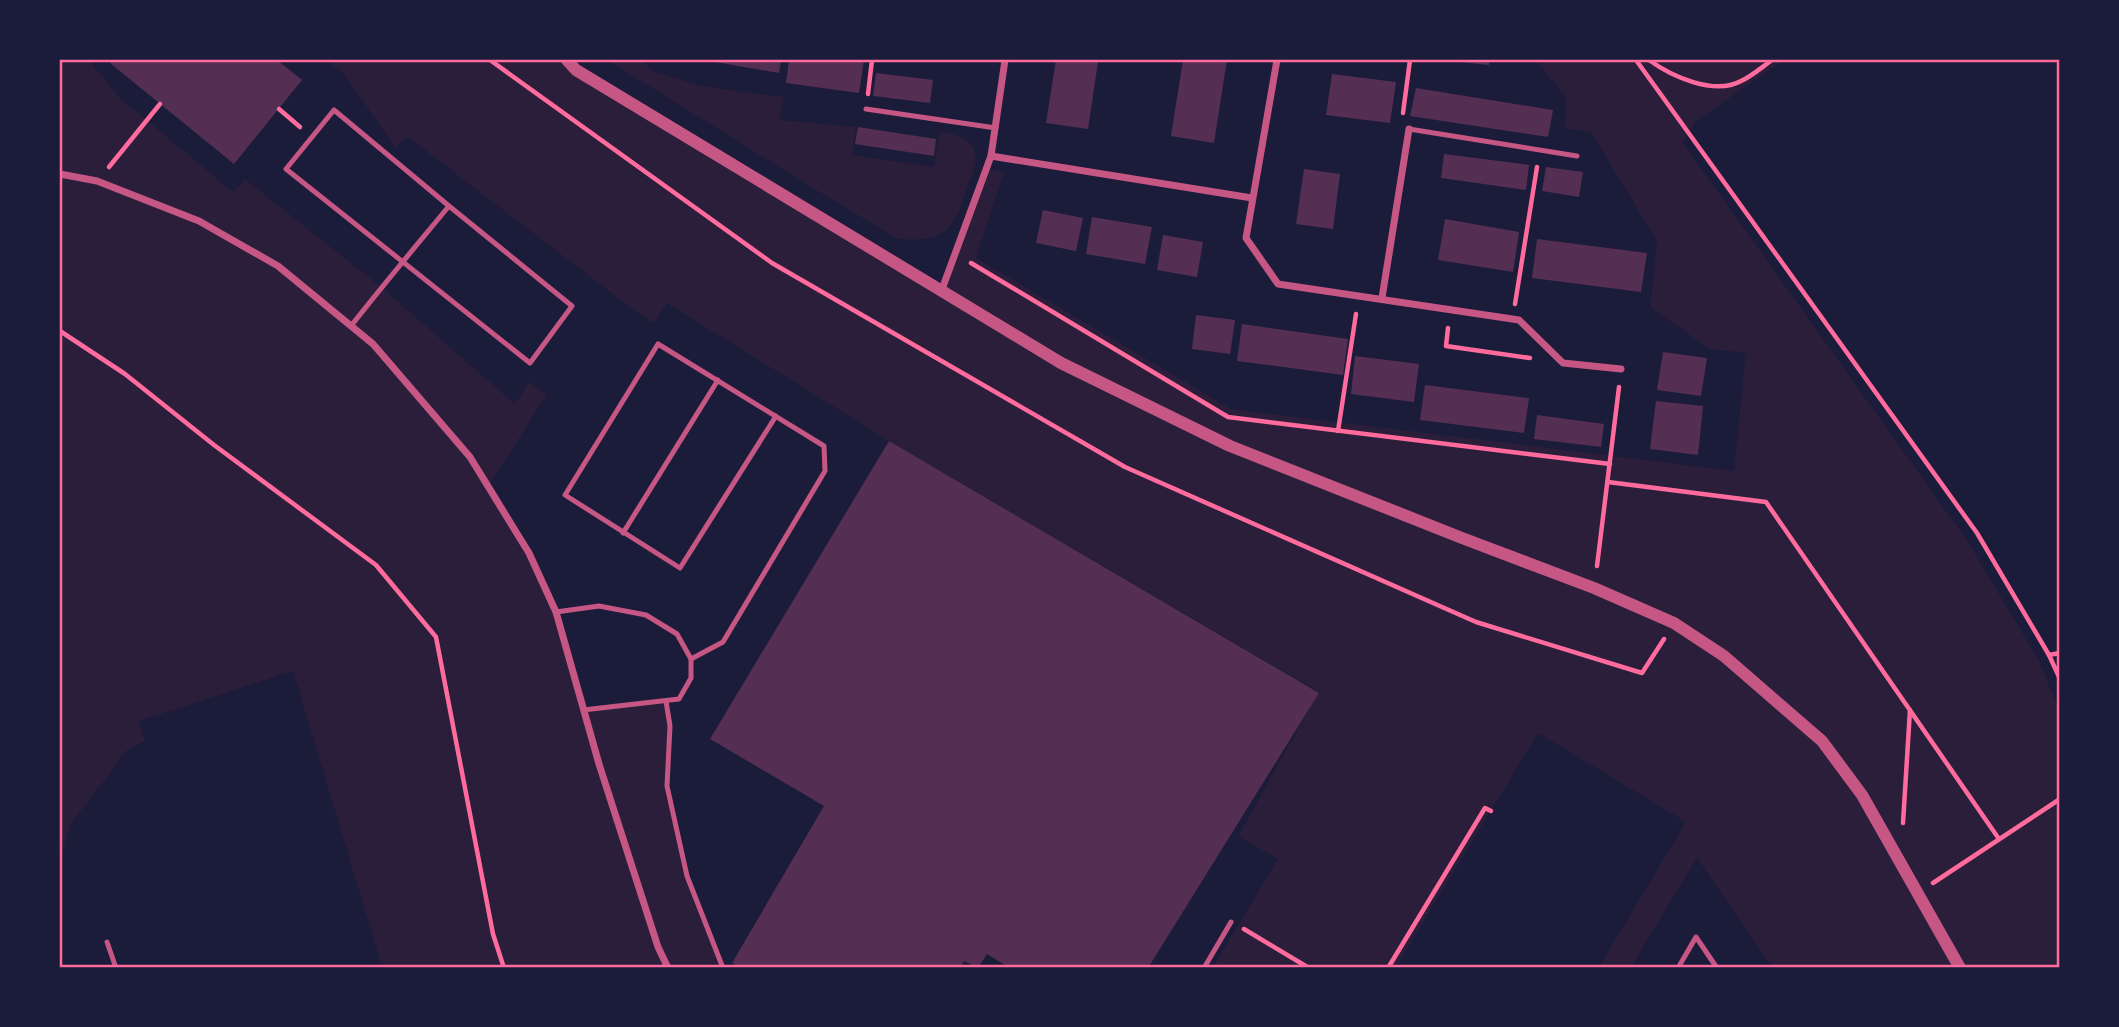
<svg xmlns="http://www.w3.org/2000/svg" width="2119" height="1027" viewBox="0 0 2119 1027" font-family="'Exo 2',sans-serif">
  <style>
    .green { fill: #2a1e3b }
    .building { fill: #542f53 }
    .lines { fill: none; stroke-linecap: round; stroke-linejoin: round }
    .path { stroke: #ff6b9d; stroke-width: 4.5 }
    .service { stroke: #c65784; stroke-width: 5 }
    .minor { stroke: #c65784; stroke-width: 7 }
    .tertiary { stroke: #c65784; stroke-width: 12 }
    .neatline { fill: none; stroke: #ff6b9d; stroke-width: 2.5 }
  </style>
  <rect width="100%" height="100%" fill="#1b1b3a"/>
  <!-- green -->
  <g class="green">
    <polygon points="60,60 89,60 120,98 233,192 245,179 381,287 515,404 529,382 547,394 489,486 529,553 556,612 583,710 666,701 670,726 667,786 687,876 723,967 382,967 293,671 139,721 145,741 127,750 71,824 62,853 60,854"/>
    <polygon points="326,60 567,60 941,292 987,169 1004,172 976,258 1231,409 1734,471 1746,353 1710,349 1650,307 1657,241 1591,132 1565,128 1566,97 1535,60 1784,60 1695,122 1683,143 1968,542 2038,659 2059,709 2059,967 1772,967 1697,858 1631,967 1599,967 1686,822 1538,733 1396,967 1213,967 1278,859 1238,836 1319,692 889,441 667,303 654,323 635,311 408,137 395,147 344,74"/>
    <path d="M607,60H643L652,71L702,86L783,97L780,120L856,127L852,155L934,167L940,132C957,133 979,141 975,162C974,171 970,180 967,188C963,202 957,221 945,231C932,241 914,240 898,239L826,196Z"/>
  </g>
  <!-- building -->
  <g class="building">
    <polygon points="112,60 277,60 302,80 234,164 110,63"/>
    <polygon points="704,60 781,60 779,73"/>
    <polygon points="789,60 864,60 859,93 786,83"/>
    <polygon points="1056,60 1098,62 1088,129 1046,123"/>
    <polygon points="1183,60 1227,60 1214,143 1171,136"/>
    <polygon points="1451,60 1490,60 1489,65 1450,61"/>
    <polygon points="876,73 933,80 930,103 873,96"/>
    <polygon points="1332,74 1396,82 1390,123 1326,115"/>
    <polygon points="1416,88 1553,110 1548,137 1410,116"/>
    <polygon points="858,127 936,139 934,156 855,144"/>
    <polygon points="1444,154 1529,165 1526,190 1441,178"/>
    <polygon points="1546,167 1583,172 1579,197 1542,191"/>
    <polygon points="1304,169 1340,174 1333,229 1296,224"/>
    <polygon points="1043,210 1083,218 1076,251 1036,243"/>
    <polygon points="1092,217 1152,227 1145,264 1086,254"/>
    <polygon points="1445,219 1519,232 1513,272 1438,260"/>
    <polygon points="1163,235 1203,242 1197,277 1157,270"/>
    <polygon points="1537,239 1647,253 1641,292 1532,278"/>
    <polygon points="1196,315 1235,320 1230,354 1192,349"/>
    <polygon points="1242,324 1348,339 1343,375 1237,361"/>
    <polygon points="1663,352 1707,358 1701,396 1657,390"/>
    <polygon points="1355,356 1419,364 1414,402 1351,394"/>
    <polygon points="1425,385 1529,398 1524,433 1420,420"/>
    <polygon points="1656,401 1703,406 1698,455 1650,449"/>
    <polygon points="1537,415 1604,424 1601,447 1534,439"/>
    <polygon points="889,441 1319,693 1148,968 1010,968 987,954 978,968 964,961 960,968 740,968 732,963 824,806 710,739"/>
  </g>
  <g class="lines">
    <!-- path -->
    <g class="path">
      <polyline points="490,60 772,263 1125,467 1476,622 1642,673 1664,639"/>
      <polyline points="1636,60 1977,533 2049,655 2060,679"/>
      <path d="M1649,60C1671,76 1714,96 1741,81C1752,76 1762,67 1772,60"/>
      <polyline points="868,94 872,60"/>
      <polyline points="279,109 300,127"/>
      <polyline points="1403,113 1410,60"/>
      <polyline points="109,167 160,104"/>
      <polyline points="971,263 1228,417 1610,464"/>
      <polyline points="1515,304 1537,167"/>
      <polyline points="1448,328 1446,346 1530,358"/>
      <polyline points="60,331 125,374 214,445 376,565 436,637 493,934 504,968"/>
      <polyline points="1338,431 1356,314"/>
      <polyline points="1608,482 1766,502 1999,839"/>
      <polyline points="1597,566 1619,387"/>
      <polyline points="2049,655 2060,653"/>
      <polyline points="1903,823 1910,710"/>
      <polyline points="1933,883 2060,799"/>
      <polyline points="1244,929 1309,968"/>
      <polyline points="1388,968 1485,808 1491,811"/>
    </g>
    <!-- service -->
    <g class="service">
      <polyline points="866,109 996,128"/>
      <polyline points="1409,129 1577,156"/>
      <path d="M351,326C383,285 416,246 449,206L334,110L286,169L530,363L572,306L449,206"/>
      <polyline points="623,533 718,380"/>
      <polyline points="556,612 599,606 646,615 677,634 691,659 691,678 679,699 583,710"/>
      <polyline points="691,659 723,642 825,471 824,446 658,344 565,495 680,568 776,416"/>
      <polyline points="666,701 670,726 667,786 687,876 723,968"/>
      <polyline points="107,942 116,968"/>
      <polyline points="1204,968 1231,922"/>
      <polyline points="1678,968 1696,937 1717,968"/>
    </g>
    <!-- minor -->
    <g class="minor">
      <polyline points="1277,60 1246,238 1278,284 1519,320 1563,363 1621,369"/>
      <polyline points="991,156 1252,198"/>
      <polyline points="60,174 97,181 199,221 278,266 373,344 470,457 529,553 556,612 599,764 658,947 668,968"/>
      <polyline points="941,292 991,156 1005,60"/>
      <polyline points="1382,298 1409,129"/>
    </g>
    <!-- tertiary -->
    <polyline class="tertiary" points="567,60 576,70 1061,363 1230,446 1462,538 1594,588 1674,623 1724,656 1822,741 1862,795 1960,968"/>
  </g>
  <!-- border -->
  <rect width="2119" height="1027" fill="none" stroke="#1b1b3a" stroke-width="122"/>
  <rect x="61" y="61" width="1997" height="905" class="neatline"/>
</svg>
